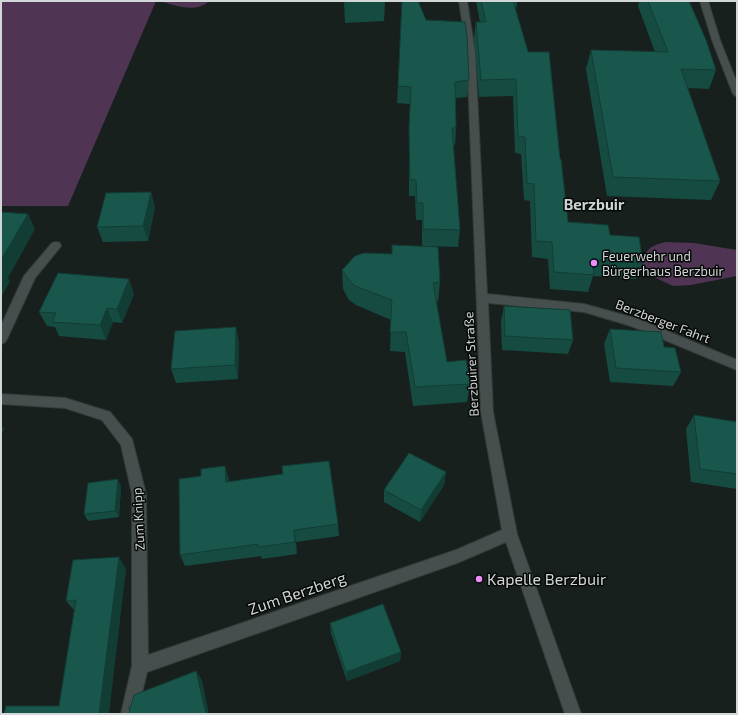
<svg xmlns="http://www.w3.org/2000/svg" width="738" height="715" viewBox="0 0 738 715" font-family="'Exo 2',sans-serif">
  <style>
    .green { fill: #503453 }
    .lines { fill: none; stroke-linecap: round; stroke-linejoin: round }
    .minor-casing { stroke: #353b39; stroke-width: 2 }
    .minor { fill: #464f4d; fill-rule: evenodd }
    .wall { fill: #164b41 }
    .shaded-wall { fill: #123d35 }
    .building { fill: #19574c; stroke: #123d35 }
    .poi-dot { fill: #ee8cf8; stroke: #060908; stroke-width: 1.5 }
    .labels { text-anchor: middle; stroke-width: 3; stroke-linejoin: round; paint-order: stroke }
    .poi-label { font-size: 13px; fill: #d1d7d6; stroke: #060908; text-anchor: start }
    .street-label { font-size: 13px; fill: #d1d7d6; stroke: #060908 }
    .quarter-label { font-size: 15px; font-weight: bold; fill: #cad5d3; stroke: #060908 }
    .near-poi-label { font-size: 16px; fill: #d1d7d6; stroke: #060908; text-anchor: start }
    .near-street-label { font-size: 16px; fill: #d1d7d6; stroke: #060908 }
  </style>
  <rect width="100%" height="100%" fill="#18201e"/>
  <!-- green -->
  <g class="green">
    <polygon points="1,1 156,1 68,206 1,206"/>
    <path d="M159,1H209C196,14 174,5 159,1Z"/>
    <path d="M665,242L694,243L737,250V276L691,285L673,286L650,275L642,264C645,249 651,246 665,242Z"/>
  </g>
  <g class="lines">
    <defs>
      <g id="minor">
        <polygon points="459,1 467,1 475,52 487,294 584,304 638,319 737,360 737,370 631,326 584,312 488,303 493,412 517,534 581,714 565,714 506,542 457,563 147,672 137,714 121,714 132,666 132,494 121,445 102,420 65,408 1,404 1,394 65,398 110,412 132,439 146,494 148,655 456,550 502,530 481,412 467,52"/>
        <polygon points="700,1 708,1 720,40 737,83 737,97 733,94 712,40"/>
        <polygon points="56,242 60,243 61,246 35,278 7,339 5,342 1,344 1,326 24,276 52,243"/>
      </g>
    </defs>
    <!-- minor casing -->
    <use href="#minor" class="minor-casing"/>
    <!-- minor -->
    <use href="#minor" class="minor"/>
  </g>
  <!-- wall -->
  <g class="wall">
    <polygon points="344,1 385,1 384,21 345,23"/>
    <polygon points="476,1 517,1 516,10 560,159 568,222 610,235 643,263 636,279 593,276 588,292 550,289 548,259 532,257 530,201 524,200 521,154 515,153 513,96 479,97 474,38 476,22 480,22"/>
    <polygon points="639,1 689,1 716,70 709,89 688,88 720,181 711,200 607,196 586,69 591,50 655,52 638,6"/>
    <polygon points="426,20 469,80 467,97 456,98 456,128 455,145 453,145 460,230 458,247 422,246 422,220 416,220 415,196 409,196 409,146 410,104 397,103 398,86"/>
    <polygon points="151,192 155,207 148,241 103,242 97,227"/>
    <polygon points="342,270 440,282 438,301 436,302 447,362 470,384 467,402 413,406 405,352 390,351 391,320 356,305 349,300 343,289"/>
    <polygon points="134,294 122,323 113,322 106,340 59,336 55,327 47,326 39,312"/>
    <polygon points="504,306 573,340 568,354 502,350 501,321"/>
    <polygon points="610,329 681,372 673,386 610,382 604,344"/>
    <polygon points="239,342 238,379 176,383 171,369"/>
    <polygon points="694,415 737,422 737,489 691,482 686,429"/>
    <polygon points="446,472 444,485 420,522 384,502 384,490"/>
    <polygon points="229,479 229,481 338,524 339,536 296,542 297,554 262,559 261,556 185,566 180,555"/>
    <polygon points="121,486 119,517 88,521 84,514"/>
    <polygon points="126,569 59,706 74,610 66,601"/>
    <polygon points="330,623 401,652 400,661 347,681 331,633"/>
  </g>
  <!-- shaded-wall -->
  <g class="shaded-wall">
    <polygon points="151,192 155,207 148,241 143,226"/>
    <polygon points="28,214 35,229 8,278 10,281 1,298 1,260"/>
    <polygon points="129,279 134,294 122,323 117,309"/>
    <polygon points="107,308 113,322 106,340 100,325"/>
    <polygon points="236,327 239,342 238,379 235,365"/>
    <polygon points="1,425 4,429 1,435"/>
    <polygon points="225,466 229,479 229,494 226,482"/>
    <polygon points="446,472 444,485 420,522 421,510"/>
    <polygon points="118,479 121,486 119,517 115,511"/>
    <polygon points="294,530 296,542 297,554 295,542"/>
    <polygon points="119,557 126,569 109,714 99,714"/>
    <polygon points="401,652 400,661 347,681 346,672"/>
    <polygon points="196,671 202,680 209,714 206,714"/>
  </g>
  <!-- building -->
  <g class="building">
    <polygon points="344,1 366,1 344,2"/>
    <polygon points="402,1 418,1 426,20 465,22 467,36 469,80 455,82 456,128 452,128 460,230 423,229 423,203 417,203 416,180 410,180 409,129 411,87 398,86"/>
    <polygon points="481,1 513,1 528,52 549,52 560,159 561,159 568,222 608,225 610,235 639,237 643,263 592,259 594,275 554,272 552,242 536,241 534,184 527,183 525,137 518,136 516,79 481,80 476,22 486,22"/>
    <polygon points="648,1 689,1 706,40 716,70 681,69 720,181 613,177 591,50 668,52"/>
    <polygon points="151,192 143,226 97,227 106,193"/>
    <polygon points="1,212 28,214 1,260"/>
    <polygon points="392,245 438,247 440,282 433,283 447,362 466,360 470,384 415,387 406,332 390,332 392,300 355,286 349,280 342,270 355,256 364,253 392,254"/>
    <polygon points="58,273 129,279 117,309 107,308 100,325 52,322 56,313 39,312"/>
    <polygon points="504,306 570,310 573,340 505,336"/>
    <polygon points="236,327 235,365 171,369 175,331"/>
    <polygon points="610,329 661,332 664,347 675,348 681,372 616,368"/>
    <polygon points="694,415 737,422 737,474 700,469"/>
    <polygon points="409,453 446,472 421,510 384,490"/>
    <polygon points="329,461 338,524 294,530 295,542 258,547 258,544 180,555 179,479 201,476 201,469 225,466 226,482 283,474 282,466"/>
    <polygon points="118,479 115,511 84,514 88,483"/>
    <polygon points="119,557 99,714 4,714 6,706 59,706 76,600 66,601 73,560"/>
    <polygon points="383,604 401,652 346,672 330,623"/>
    <polygon points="196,671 206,714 130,714 129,707 131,706 134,695"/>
  </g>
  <!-- markers -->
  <g class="poi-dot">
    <circle cx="594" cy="263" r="4"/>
    <circle cx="479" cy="579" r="4"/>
  </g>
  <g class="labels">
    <!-- poi labels -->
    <g class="poi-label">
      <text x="602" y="261">Feuerwehr und<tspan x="602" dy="15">Bürgerhaus Berzbuir</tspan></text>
    </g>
    <!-- street labels -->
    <g class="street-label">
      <text transform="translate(663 321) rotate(21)" y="5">Berzberger Fahrt</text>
      <text transform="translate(471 364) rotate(-93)" y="5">Berzbuirer Straße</text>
      <text transform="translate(138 519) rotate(-93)" y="5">Zum Knipp</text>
    </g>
    <!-- quarter labels -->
    <g class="quarter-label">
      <text x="594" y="210">Berzbuir</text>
    </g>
    <!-- near-poi labels -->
    <g class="near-poi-label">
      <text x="487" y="585">Kapelle Berzbuir</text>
    </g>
    <!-- near-street labels -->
    <g class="near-street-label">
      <text transform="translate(297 593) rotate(-19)" y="6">Zum Berzberg</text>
    </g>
  </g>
  <!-- border -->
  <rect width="738" height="715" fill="none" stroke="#d1d7d6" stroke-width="4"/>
</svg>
